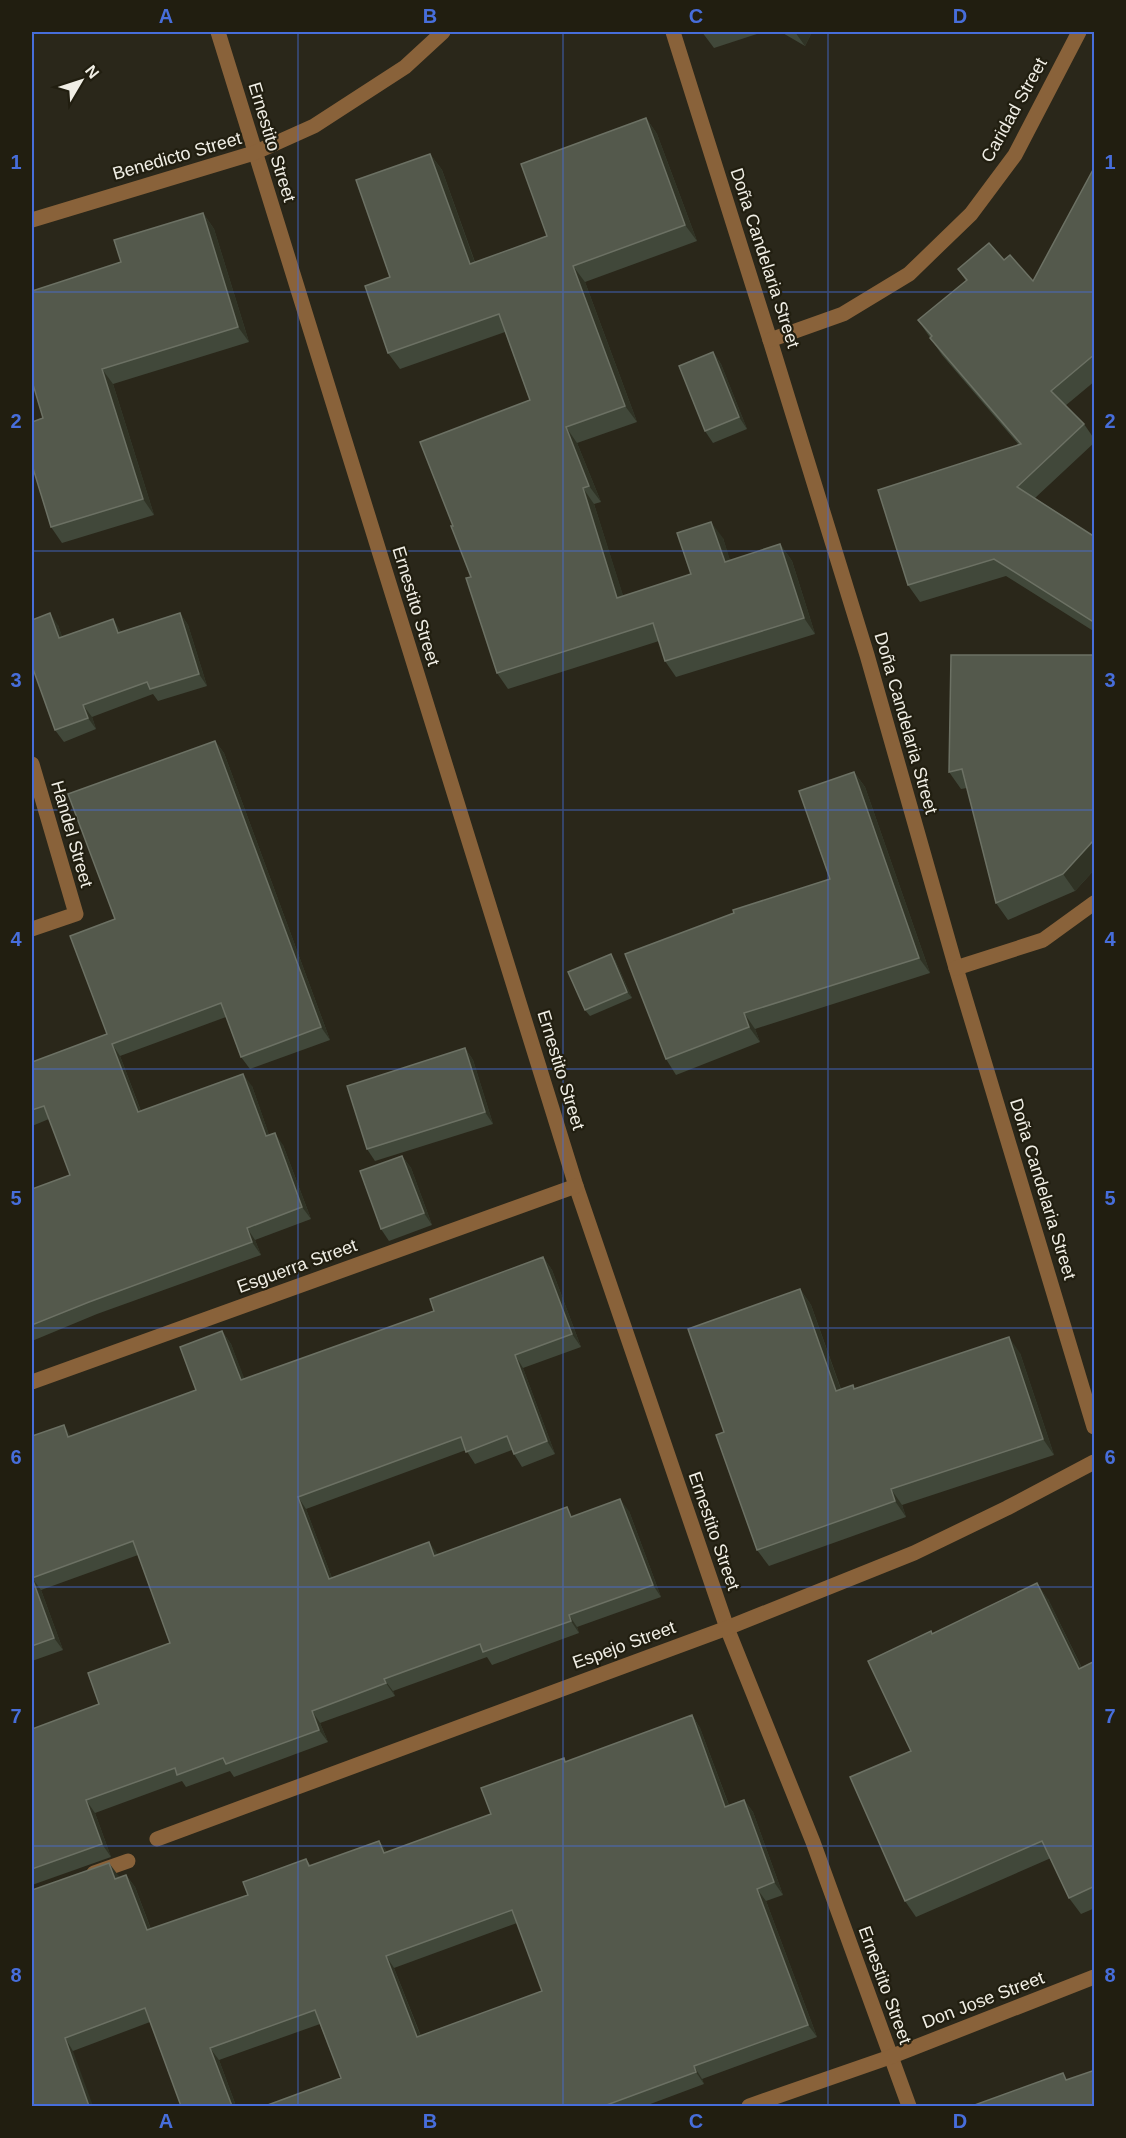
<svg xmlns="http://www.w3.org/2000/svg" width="1126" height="2138" viewBox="0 0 1126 2138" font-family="Arial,sans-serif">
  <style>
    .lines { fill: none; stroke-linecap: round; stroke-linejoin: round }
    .street { stroke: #89623a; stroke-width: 15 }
    .wall { fill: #41483a; fill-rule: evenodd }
    .shaded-wall { fill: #303325 }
    .building { fill: #54594c; stroke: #6c7164; stroke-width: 1.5; fill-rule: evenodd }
    .grid { fill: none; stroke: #476edb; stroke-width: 1.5; stroke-opacity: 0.55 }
    .labels { text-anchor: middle; stroke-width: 4.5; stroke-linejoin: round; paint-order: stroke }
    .street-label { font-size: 18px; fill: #f0eee5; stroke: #211e10 }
    .neatline { fill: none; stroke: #476edb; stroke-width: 2 }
    .grid-label { font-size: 20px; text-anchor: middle; font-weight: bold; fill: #476edb }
  </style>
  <rect width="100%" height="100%" fill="#2a271a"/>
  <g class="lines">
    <!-- street -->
    <g class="street">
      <polyline points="218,32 576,1186 727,1628 813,1842 909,2106"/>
      <polyline points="673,32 770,340 867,655 956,968 1094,1427"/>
      <polyline points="32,220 254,153 314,126 405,67 443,32"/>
      <polyline points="770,340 843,314 909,274 971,214 1015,155 1079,32"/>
      <polyline points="32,764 76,914 32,929"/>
      <polyline points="956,968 1043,940 1094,903"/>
      <polyline points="32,1382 576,1186"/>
      <polyline points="157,1839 727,1628 914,1553 1007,1508 1094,1462"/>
      <polyline points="94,1873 128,1861"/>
      <polyline points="749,2106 890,2057 1094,1977"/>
    </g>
  </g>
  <!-- wall -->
  <g class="wall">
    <polygon points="702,32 763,32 714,48"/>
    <polygon points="781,32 812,32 805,46"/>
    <polygon points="646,118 657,134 697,241 585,282 637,422 577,443 601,502 594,504 623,596 691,574 723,538 730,561 780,544 792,561 815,634 676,677 665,661 659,641 508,689 497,673 471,577 453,526 530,400 505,332 400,369 388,353 390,277 430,154 442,170 475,262 547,236"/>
    <polygon points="1095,166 1095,381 1065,406 1084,424 1095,440 1095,442 1035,498 1095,537 1095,632 1006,576 920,602 908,585 1019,445 942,355 918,320 966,281 958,269 1004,260 1033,281"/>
    <polygon points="203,213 214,229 249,342 113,384 154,515 62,543 51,527 43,418 121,262"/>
    <polygon points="713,352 721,364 747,429 713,443 705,431"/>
    <polygon points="180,613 188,625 207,686 158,701 153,694 92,717 96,729 64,742 55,730 58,625 62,637 121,632"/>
    <polygon points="1095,655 1095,869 1075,891 1008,920 996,903 967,788 961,789 949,772"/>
    <polygon points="215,741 224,753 330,1040 250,1069 241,1057 226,1017 120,1056 141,1111 252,1086 269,1135 283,1145 311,1219 255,1240 261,1255 97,1314 32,1341 32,1189 70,1175 49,1119 32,1126 32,1062 107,1034 115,919"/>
    <polygon points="854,772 865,787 930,973 755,1029 760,1042 676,1075 666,1059 830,879"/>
    <polygon points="615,960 632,998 590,1016 585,1010"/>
    <polygon points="465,1048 473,1060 493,1124 375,1161 367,1149"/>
    <polygon points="402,1156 411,1168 432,1225 389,1241 381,1229"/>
    <polygon points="543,1257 552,1270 581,1347 523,1368 555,1454 522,1467 514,1454 512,1450 475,1464 466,1450 306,1509 332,1578 438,1554 574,1516 629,1511 661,1597 577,1627 579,1633 492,1665 487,1657 393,1691 395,1696 320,1723 328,1742 234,1777 230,1771 186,1787 182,1781 95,1813 111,1857 32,1885 32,1729 99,1704 170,1643 138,1555 41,1590 63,1650 32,1661 32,1436 71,1436 196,1390 222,1331 231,1344 244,1379 434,1311"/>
    <polygon points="800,1289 811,1305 841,1389 855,1388 1020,1353 1054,1455 902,1505 906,1517 769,1566 757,1550 724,1432"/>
    <polygon points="1048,1599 1082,1668 1095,1661 1095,1908 1081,1914 1069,1898 1051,1858 916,1917 905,1901 911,1751 933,1634"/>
    <path d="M692,1715L700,1728L729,1805L744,1800L753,1812L783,1895L766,1901L817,2037L702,2079L704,2084L645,2106H265L341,2078L320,2024L219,2060L236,2106H181L150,2022L73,2051L32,2106L118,1875L119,1878L126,1875L135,1887L151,1929L248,1895L306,1859L311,1866L379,1841L387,1852L491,1814L564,1758L566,1762ZM517,1923L542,1991L421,2036L394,1968Z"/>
  </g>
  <!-- shaded-wall -->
  <g class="shaded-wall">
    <polygon points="795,32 812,32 805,46"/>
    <polygon points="646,118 657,134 697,241 685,225"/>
    <polygon points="430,154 442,170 481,280 470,264"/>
    <polygon points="203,213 214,229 249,342 238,327"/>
    <polygon points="573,266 585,282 637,422 625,406"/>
    <polygon points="713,352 721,364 747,429 739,417"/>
    <polygon points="102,369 113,384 154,515 143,499"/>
    <polygon points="566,427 577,443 601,502 589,486"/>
    <polygon points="583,488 594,504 629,614 617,598"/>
    <polygon points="711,522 723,538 736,579 725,562"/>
    <polygon points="780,544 792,561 815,634 804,618"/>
    <polygon points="50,613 58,625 67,650 59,638"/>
    <polygon points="180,613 188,625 207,686 199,674"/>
    <polygon points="113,619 121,631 126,645 118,633"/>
    <polygon points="83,705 92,717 96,729 88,718"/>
    <polygon points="215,741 224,753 330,1040 321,1027"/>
    <polygon points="854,772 865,787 930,973 919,958"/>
    <polygon points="1095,838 1095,869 1075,891 1063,874"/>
    <polygon points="611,954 615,960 632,998 627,992"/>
    <polygon points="744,1013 755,1029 760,1042 749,1027"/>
    <polygon points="112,1044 120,1056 146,1125 138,1112"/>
    <polygon points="465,1048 473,1060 493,1124 485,1112"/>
    <polygon points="243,1074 252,1086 274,1149 266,1136"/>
    <polygon points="275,1133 283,1145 311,1219 302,1207"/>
    <polygon points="402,1156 411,1168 432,1225 424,1213"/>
    <polygon points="247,1228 255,1240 261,1255 252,1242"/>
    <polygon points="543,1257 552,1270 581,1347 572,1334"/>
    <polygon points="800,1289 811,1305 847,1407 836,1391"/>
    <polygon points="222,1331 231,1344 250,1393 241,1380"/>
    <polygon points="1009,1337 1020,1353 1054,1455 1043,1439"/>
    <polygon points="515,1355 523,1368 555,1454 547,1441"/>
    <polygon points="64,1425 72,1437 68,1437"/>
    <polygon points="891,1489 902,1505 906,1517 895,1501"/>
    <polygon points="298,1497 306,1509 337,1591 329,1579"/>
    <polygon points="620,1499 629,1511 661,1597 653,1585"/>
    <polygon points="429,1542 438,1554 443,1568 434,1556"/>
    <polygon points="32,1578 41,1590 63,1650 54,1638"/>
    <polygon points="1037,1583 1048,1599 1090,1685 1079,1669"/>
    <polygon points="569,1615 577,1627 579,1633 571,1621"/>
    <polygon points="384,1679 393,1691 395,1696 386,1683"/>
    <polygon points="312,1711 320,1723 328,1742 319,1730"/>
    <polygon points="692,1715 700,1728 734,1819 725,1807"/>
    <polygon points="86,1800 95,1813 111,1857 102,1844"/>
    <polygon points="744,1800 753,1812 783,1895 774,1882"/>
    <polygon points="379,1841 388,1853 384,1853"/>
    <polygon points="109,1863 118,1875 124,1892 115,1879"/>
    <polygon points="126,1875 135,1887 156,1943 147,1930"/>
    <polygon points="757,1889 766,1901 817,2037 808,2025"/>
    <polygon points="386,1956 394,1968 426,2050 417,2037"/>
    <polygon points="65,2038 73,2051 93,2106 89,2106"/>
    <polygon points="210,2048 219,2060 236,2106 232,2106"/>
    <polygon points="694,2066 702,2079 704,2084 696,2072"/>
  </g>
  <!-- building -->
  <g class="building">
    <polygon points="646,118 685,225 573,266 625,406 566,427 589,486 583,488 617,598 691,574 677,533 711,522 725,562 780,544 804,618 665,661 653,623 497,673 466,578 471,577 451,526 453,526 420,442 530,400 499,314 388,353 365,286 390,277 356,180 430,154 470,264 547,236 521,164"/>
    <polygon points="1095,166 1095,354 1051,391 1084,424 1017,487 1095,537 1095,623 994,559 908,585 878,490 1021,444 930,338 932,336 918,320 967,280 958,269 989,243 1004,260 1010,255 1033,281"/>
    <polygon points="203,213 238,327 102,369 143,499 51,527 32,465 32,422 43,418 32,381 32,291 121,262 114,240"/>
    <polygon points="713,352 739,417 705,431 679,366"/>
    <polygon points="50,613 59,638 113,619 118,633 180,613 199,674 150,689 147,682 83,705 88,718 55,730 32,666 32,620"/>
    <polygon points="951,655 1095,655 1095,838 1093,841 1063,874 996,903 962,769 949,772"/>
    <polygon points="215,741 321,1027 241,1057 221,1003 112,1044 138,1112 243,1074 266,1136 275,1133 302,1207 247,1228 252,1242 89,1302 32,1325 32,1189 70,1175 44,1106 32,1110 32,1062 107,1034 70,936 115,919 68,794"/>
    <polygon points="854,772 919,958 744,1013 749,1027 666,1059 625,954 734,913 733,910 830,879 799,791"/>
    <polygon points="611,954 627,992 585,1010 568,972"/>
    <polygon points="465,1048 485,1112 367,1149 347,1086"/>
    <polygon points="402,1156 424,1213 381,1229 360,1171"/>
    <polygon points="543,1257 572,1334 515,1355 547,1441 514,1454 507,1436 466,1452 461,1437 298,1497 329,1579 429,1542 434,1556 567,1507 571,1517 620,1499 653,1585 569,1615 571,1621 483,1652 480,1644 384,1679 386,1683 312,1711 319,1730 226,1764 223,1758 177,1775 175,1768 86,1800 102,1844 32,1869 32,1729 99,1704 88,1673 170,1643 133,1541 32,1578 54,1638 32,1646 32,1436 64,1425 68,1437 196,1390 180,1347 222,1331 241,1380 434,1311 430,1299"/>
    <polygon points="800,1289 836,1391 853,1385 854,1389 1009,1337 1043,1439 891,1489 895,1501 757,1550 716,1435 724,1432 688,1329"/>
    <polygon points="1037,1583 1079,1669 1095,1661 1095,1886 1069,1898 1042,1841 905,1901 850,1777 911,1751 868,1661 931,1631 932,1634"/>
    <path d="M692,1715L725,1807L744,1800L774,1882L757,1889L808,2025L694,2066L696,2072L604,2106H265L341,2078L315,2010L210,2048L232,2106H181L145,2008L65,2038L89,2106H32V1890L109,1863L115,1879L126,1875L147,1930L248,1895L243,1882L306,1859L309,1866L379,1841L384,1853L491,1814L481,1788L564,1758L565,1762ZM512,1910L542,1991L417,2037L386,1956Z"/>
    <polygon points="1095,2070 1095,2106 972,2106 1063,2073 1066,2080"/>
  </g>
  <!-- grid -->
  <path class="grid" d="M298,32V2106M563,32V2106M828,32V2106M32,292H1094M32,551H1094M32,810H1094M32,1069H1094M32,1328H1094M32,1587H1094M32,1846H1094"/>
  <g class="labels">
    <!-- street labels -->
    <g class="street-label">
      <text transform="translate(1014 110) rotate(-61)" y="6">Caridad Street</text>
      <text transform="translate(272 142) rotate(73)" y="6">Ernestito Street</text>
      <text transform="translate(177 156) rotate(-16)" y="6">Benedicto Street</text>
      <text transform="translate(765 258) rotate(72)" y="6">Doña Candelaria Street</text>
      <text transform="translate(416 606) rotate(73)" y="6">Ernestito Street</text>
      <text transform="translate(906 723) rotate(74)" y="6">Doña Candelaria Street</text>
      <text transform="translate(72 834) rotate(74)" y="6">Handel Street</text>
      <text transform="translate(561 1070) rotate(73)" y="6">Ernestito Street</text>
      <text transform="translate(1043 1189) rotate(73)" y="6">Doña Candelaria Street</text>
      <text transform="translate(297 1266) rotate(-20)" y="6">Esguerra Street</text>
      <text transform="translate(714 1531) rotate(71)" y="6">Ernestito Street</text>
      <text transform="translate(624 1645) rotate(-20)" y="6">Espejo Street</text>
      <text transform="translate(885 1985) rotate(70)" y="6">Ernestito Street</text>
      <text transform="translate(983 2000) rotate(-21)" y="6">Don Jose Street</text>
    </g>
  </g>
  <!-- border -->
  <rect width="1126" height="2138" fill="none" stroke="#211e10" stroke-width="66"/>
  <!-- north arrow -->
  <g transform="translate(81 81) rotate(51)" stroke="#211e10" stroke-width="4.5" paint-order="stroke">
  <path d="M0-4.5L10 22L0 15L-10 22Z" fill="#f0eee5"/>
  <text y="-9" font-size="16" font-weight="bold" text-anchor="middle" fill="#f0eee5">N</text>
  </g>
  <rect x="33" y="33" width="1060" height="2072" class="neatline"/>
  <g class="grid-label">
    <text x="166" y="23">A</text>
    <text x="430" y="23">B</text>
    <text x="696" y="23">C</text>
    <text x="960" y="23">D</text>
    <text x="16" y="169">1</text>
    <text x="1110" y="169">1</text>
    <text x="16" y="428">2</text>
    <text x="1110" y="428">2</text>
    <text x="16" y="687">3</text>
    <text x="1110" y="687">3</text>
    <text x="16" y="946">4</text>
    <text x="1110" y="946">4</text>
    <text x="16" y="1205">5</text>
    <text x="1110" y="1205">5</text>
    <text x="16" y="1464">6</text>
    <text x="1110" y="1464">6</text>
    <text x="16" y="1723">7</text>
    <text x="1110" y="1723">7</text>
    <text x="16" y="1982">8</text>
    <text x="1110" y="1982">8</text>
    <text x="166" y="2128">A</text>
    <text x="430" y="2128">B</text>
    <text x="696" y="2128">C</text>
    <text x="960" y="2128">D</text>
  </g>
</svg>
